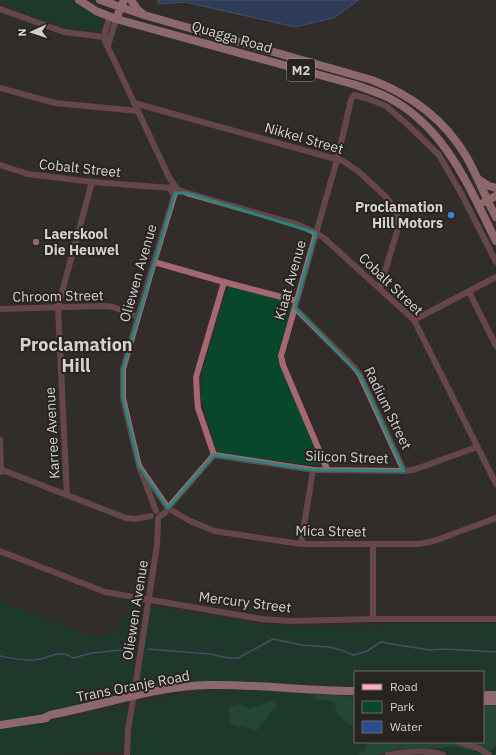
<svg xmlns="http://www.w3.org/2000/svg" width="496" height="755" viewBox="0 0 496 755" font-family="'IBM Plex Sans',sans-serif">
  <style>
    .green { fill: #08472b }
    .forest { fill: #176542 }
    .water { fill: #2b4d91; stroke: #5d75a4 }
    .lines { fill: none; stroke-linecap: round; stroke-linejoin: round }
    .stream { stroke: #5d75a4; stroke-width: 1.5 }
    .minor { stroke: #a56770; stroke-width: 6 }
    .major { stroke: #fdb0bb; stroke-width: 8 }
    .marked { fill: none; stroke: #2c847d; stroke-width: 3; stroke-linejoin: round }
    .shop-dot { fill: #3f7fe0; stroke: #282421; stroke-width: 1.5 }
    .education-dot { fill: #8d6e63; stroke: #282421; stroke-width: 1.5 }
    .labels { text-anchor: middle; stroke-width: 4; stroke-linejoin: round; paint-order: stroke }
    .shield { fill: #282421; stroke: #a09d9b; stroke-width: 1 }
    .shield-label { font-size: 13px; font-weight: bold; fill: #d3d1cf }
    .street-label { font-size: 14px; fill: #d3d1cf; stroke: #282421 }
    .poi-label { font-size: 14px; font-weight: bold; fill: #d3d1cf; stroke: #282421; text-anchor: end }
    .district-label { font-size: 18px; font-weight: bold; fill: #d3d1cf; stroke: #282421 }
  </style>
  <rect width="100%" height="100%" fill="#322d2b"/>
  <!-- green -->
  <g class="green">
    <path d="M0,0H74L90,12L105,18L101,30C62,33 35,16 0,3Z"/>
    <polygon points="231,285 286,300 293,307 280,352 321,461 321,465 318,466 221,454 216,449 203,404 201,392 202,373 226,291 228,287"/>
    <polygon points="0,601 70,628 100,638 119,628 135,603 142,604 132,678 124,695 42,714 0,721"/>
    <polygon points="151,606 265,625 303,626 496,624 496,692 483,692 483,672 355,672 355,685 235,681 206,682 143,690 140,688 139,684"/>
    <path d="M218,690H255L314,694L315,699L316,700L333,701L335,704C335,717 345,720 355,728V742H366C368,750 363,751 357,755H131C131,740 129,707 145,701L176,695Z"/>
    <path d="M119,707L126,708C131,715 126,721 125,730C124,735 124,741 124,746L119,752L46,755H0V729L69,718Z"/>
    <polygon points="496,745 496,755 449,755 446,751 441,748 451,746 473,751 489,751"/>
  </g>
  <!-- forest -->
  <g class="forest">
    <path d="M314,694L355,697V728C345,720 335,717 335,704L333,701L317,700L315,699Z"/>
    <path d="M274,700L276,703V708L269,713L267,720L262,721L259,728L256,730C248,729 245,725 236,727L231,724L229,712L230,706L240,704L250,709Z"/>
    <path d="M483,704H496V745L489,751H473L451,746L441,748L404,749L396,750L378,755H357C363,751 368,750 366,742H483Z"/>
  </g>
  <!-- water -->
  <polygon class="water" points="158,0 359,0 333,18 295,27 185,2 158,4"/>
  <g class="lines">
    <!-- stream -->
    <g class="stream">
      <polyline points="148,649 210,654 228,658 238,658 273,639 302,645 329,647 341,650 354,655 367,651 381,642 429,650 444,649 496,652"/>
      <path d="M0,656C11,658 23,661 34,660C50,659 58,648 73,658L92,653L131,649"/>
    </g>
    <!-- minor -->
    <g class="minor">
      <polyline points="0,9 64,32 104,37"/>
      <polyline points="110,17 105,31 105,41 169,177 177,189 176,193 173,194 170,189 171,187 175,186"/>
      <polyline points="108,46 116,19"/>
      <polyline points="0,88 55,103 138,111"/>
      <polyline points="134,103 343,161 358,171 384,195 393,206 398,218 398,228 380,288"/>
      <polyline points="0,165 28,174 92,182 171,188"/>
      <polyline points="177,189 187,193 299,225 316,233 324,238 414,320 496,484"/>
      <polyline points="154,262 224,282 297,301"/>
      <polyline points="469,292 496,346"/>
      <polyline points="295,308 354,367 360,375 404,471"/>
      <polyline points="0,309 103,306 113,307 138,317"/>
      <polyline points="414,320 496,277"/>
      <polyline points="0,440 1,472"/>
      <polyline points="214,455 313,470 406,471 416,469 477,447"/>
      <polyline points="214,455 198,408 197,396 196,377 224,282"/>
      <polyline points="139,466 168,508 188,520 214,531 301,544 419,544 434,541 496,518"/>
      <polyline points="0,469 126,518 135,519 151,516"/>
      <polyline points="327,469 283,365 281,356 337,160 351,100 354,95 366,98 386,106 407,124 439,155 462,195 496,262"/>
      <polyline points="67,495 58,307 92,182"/>
      <polyline points="156,511 139,466 132,437 123,398 123,369 154,262 175,193"/>
      <polyline points="160,516 166,512 168,508 214,455"/>
      <polyline points="301,544 313,470"/>
      <polyline points="0,551 105,592 261,619 290,621 373,619 496,619"/>
      <polyline points="373,619 373,544"/>
      <polyline points="459,742 478,748 489,755"/>
      <polyline points="127,755 128,729 134,695 157,545 158,519"/>
      <path d="M388,755C401,752 431,749 443,755"/>
    </g>
    <!-- major -->
    <g class="major">
      <path d="M79,0L96,11L116,19L356,85C366,89 377,92 387,97C445,126 469,187 496,241"/>
      <path d="M100,0L144,15L372,80C411,95 444,119 466,156C477,175 485,197 496,217"/>
      <polyline points="131,0 137,9 142,13"/>
      <polyline points="116,19 124,0"/>
      <polyline points="478,179 489,186 496,188"/>
      <polyline points="484,202 496,196"/>
      <polyline points="483,695 496,695"/>
      <polyline points="483,701 496,701"/>
      <path d="M42,719L50,715C103,705 155,686 209,685C258,684 306,691 355,691"/>
      <polyline points="0,725 46,718"/>
    </g>
  </g>
  <!-- marked area -->
  <path d="M0 0H496V755H0ZM175,193H187L316,233L295,308L360,375L404,471L313,470L214,455L168,508L139,466L123,398V369Z" fill="#322d2b" fill-opacity=".55" fill-rule="evenodd"/>
  <path class="marked" d="M175,193H187L316,233L295,308L360,375L404,471L313,470L214,455L168,508L139,466L123,398V369Z"/>
  <!-- markers -->
  <circle class="shop-dot" cx="451" cy="215" r="4"/>
  <circle class="education-dot" cx="36" cy="242" r="4"/>
  <g class="labels">
    <!-- shield labels -->
    <rect class="shield" x="287" y="59" width="28" height="22" rx="3"/>
    <g class="shield-label">
      <text x="301" y="75">M2</text>
    </g>
    <!-- street labels -->
    <g class="street-label">
      <text transform="translate(232 37) rotate(16)" y="5">Quagga Road</text>
      <text transform="translate(304 138) rotate(16)" y="5">Nikkel Street</text>
      <text transform="translate(80 168) rotate(6)" y="5">Cobalt Street</text>
      <text transform="translate(138 273) rotate(-74)" y="5">Oliewen Avenue</text>
      <text transform="translate(290 280) rotate(-74)" y="5">Kiaat Avenue</text>
      <text transform="translate(391 284) rotate(44)" y="5">Cobalt Street</text>
      <text transform="translate(58 296) rotate(-1)" y="5">Chroom Street</text>
      <text transform="translate(388 408) rotate(64)" y="5">Radium Street</text>
      <text transform="translate(52 433) rotate(-93)" y="5">Karree Avenue</text>
      <text transform="translate(347 457) rotate(2)" y="5">Silicon Street</text>
      <text transform="translate(331 531) rotate(1)" y="5">Mica Street</text>
      <text transform="translate(245 602) rotate(7)" y="5">Mercury Street</text>
      <text transform="translate(135 610) rotate(-81)" y="5">Oliewen Avenue</text>
      <text transform="translate(133 686) rotate(-11)" y="5">Trans Oranje Road</text>
    </g>
    <!-- poi labels -->
    <g class="poi-label">
      <text x="443" y="212">Proclamation<tspan x="443" dy="16">Hill Motors</tspan></text>
      <text x="44" y="239" text-anchor="start">Laerskool<tspan x="44" dy="16">Die Heuwel</tspan></text>
    </g>
    <!-- district labels -->
    <g class="district-label">
      <text x="76" y="351">Proclamation<tspan x="76" dy="21">Hill</tspan></text>
    </g>
  </g>
  <!-- legend -->
  <rect x="354" y="671" width="130" height="72" fill="#282421" stroke="#6c6967"/>
  <rect x="362" y="684" width="20" height="6" fill="#fdb0bb" stroke="#6c6967"/>
  <text x="390" y="691" font-size="12" fill="#d3d1cf">Road</text>
  <rect x="362" y="701" width="20" height="12" fill="#08472b" stroke="#6c6967"/>
  <text x="390" y="711" font-size="12" fill="#d3d1cf">Park</text>
  <rect x="362" y="721" width="20" height="12" fill="#2b4d91" stroke="#6c6967"/>
  <text x="390" y="731" font-size="12" fill="#d3d1cf">Water</text>
  <!-- north arrow -->
  <g transform="translate(32 32) rotate(267)" stroke="#282421" stroke-width="3" paint-order="stroke">
  <path d="M0-3L7 15L0 10L-7 15Z" fill="#d3d1cf"/>
  <text y="-6" font-size="11" font-weight="bold" text-anchor="middle" fill="#d3d1cf">N</text>
  </g>
</svg>
